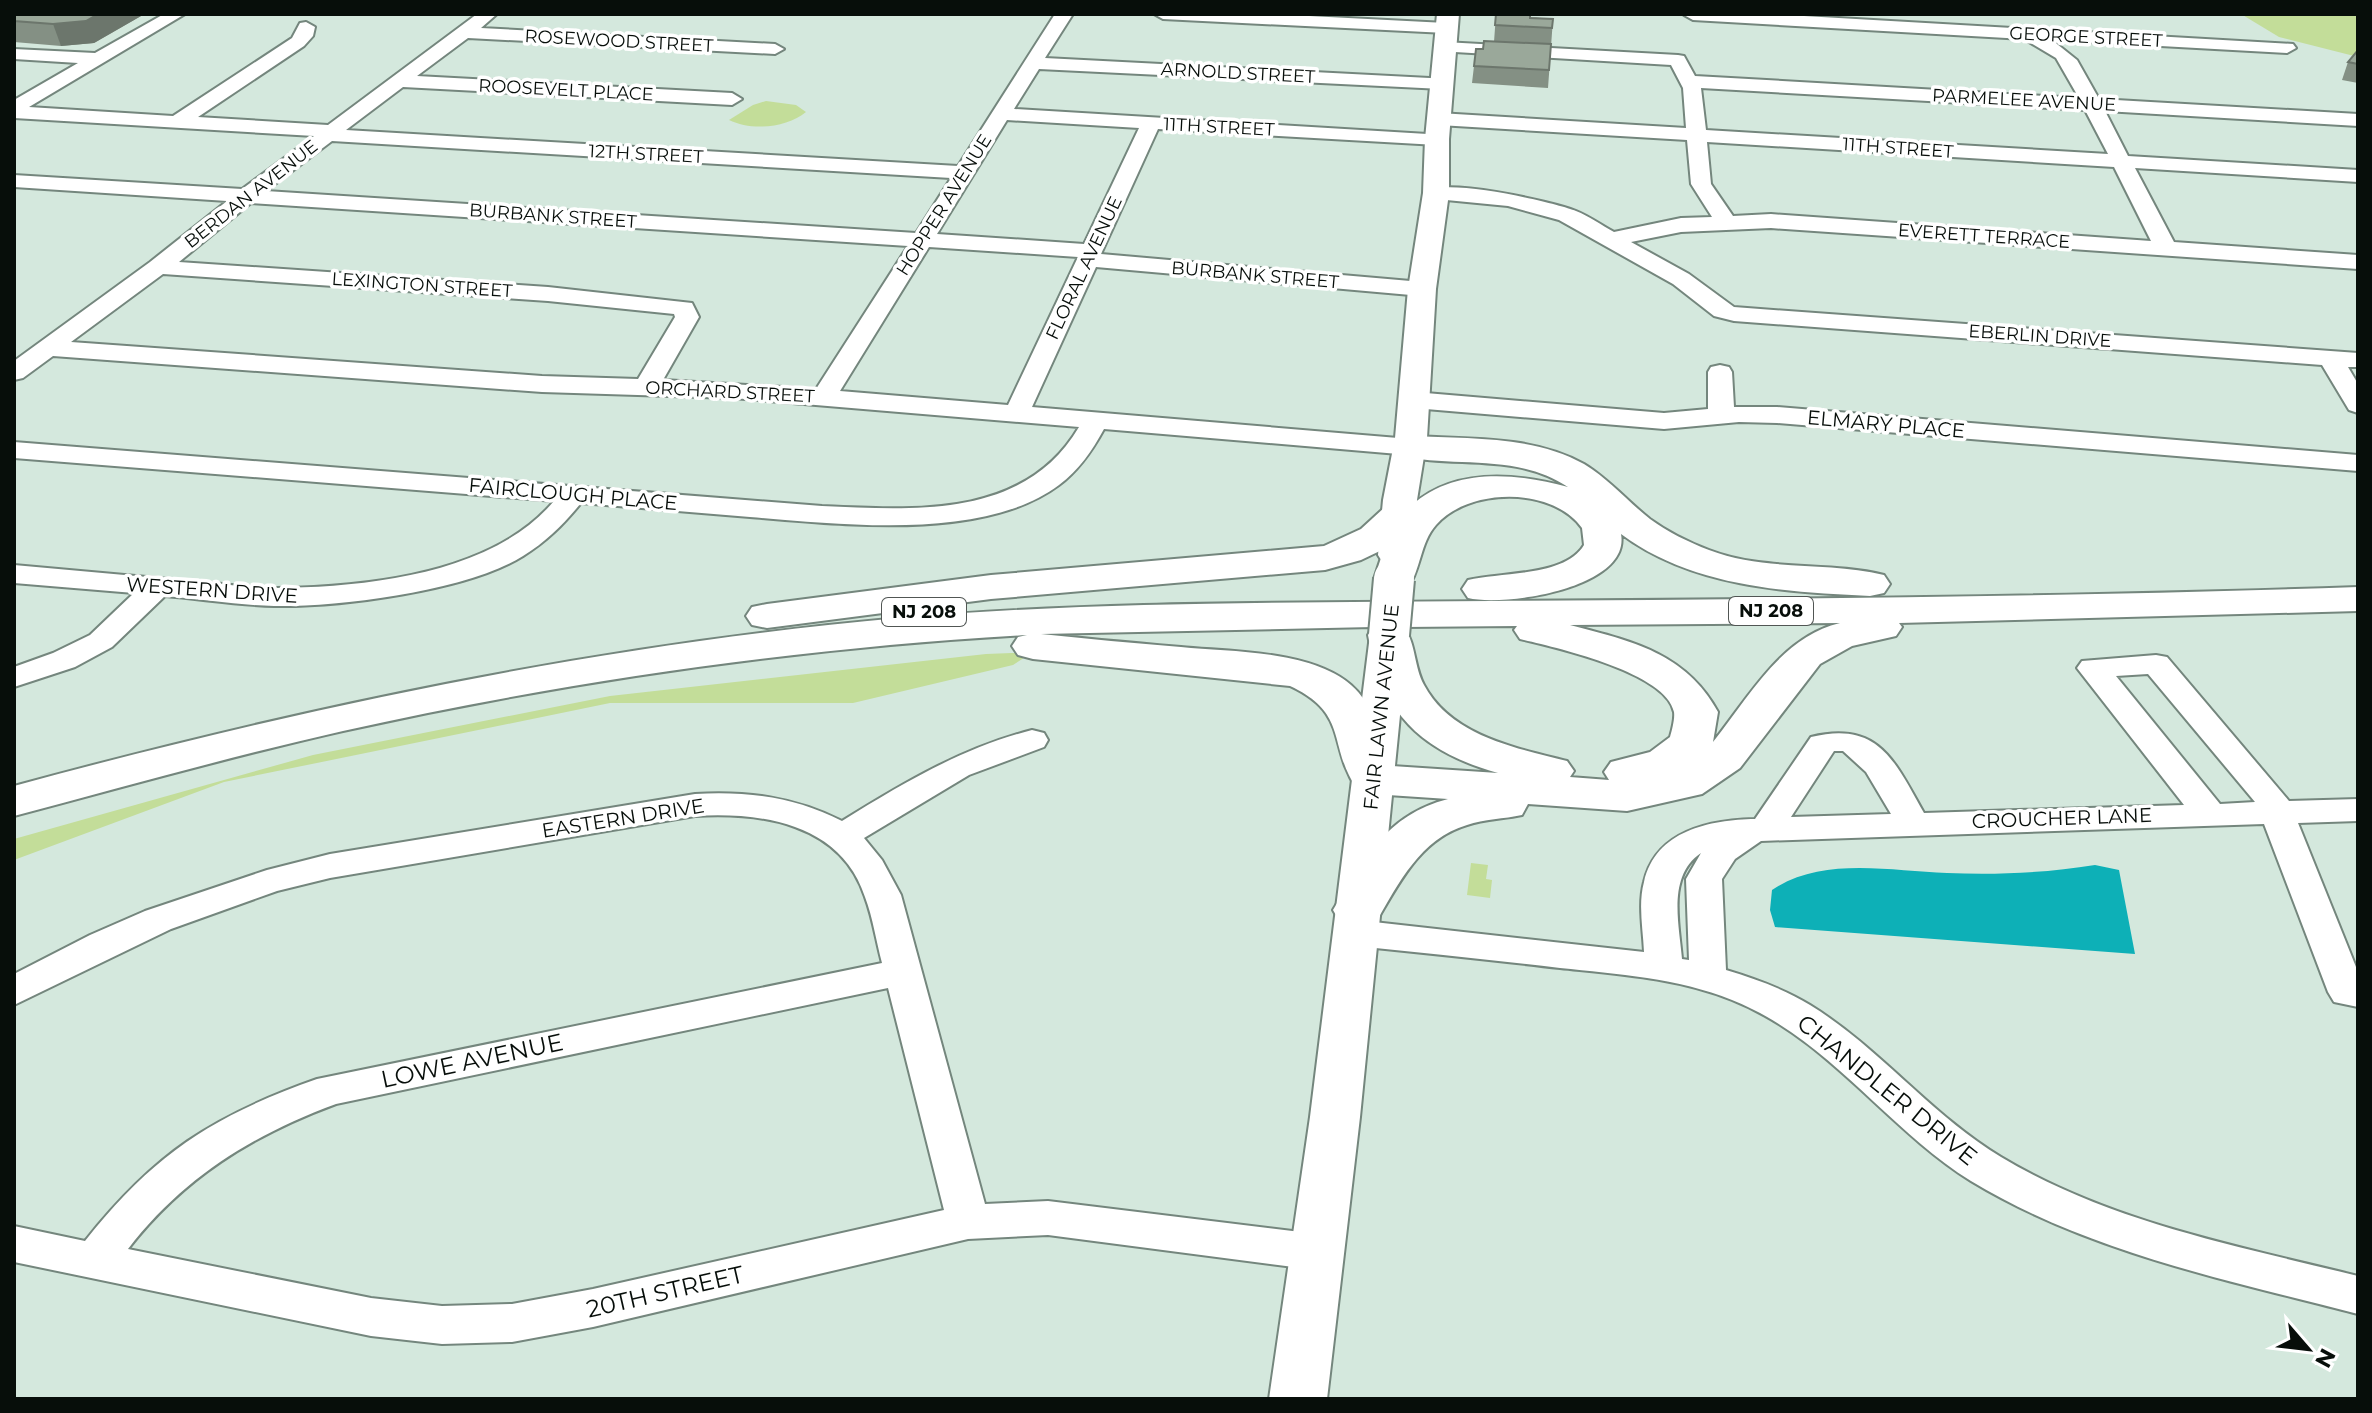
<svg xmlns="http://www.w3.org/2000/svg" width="2372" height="1413" viewBox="0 0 2372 1413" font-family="Montserrat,sans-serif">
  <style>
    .green { fill: #c3dd99 }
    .water { fill: #0db0b7 }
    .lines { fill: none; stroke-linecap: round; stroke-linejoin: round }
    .minor-casing { stroke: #74867d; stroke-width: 4 }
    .major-casing { stroke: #74867d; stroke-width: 4 }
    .highway-casing { stroke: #74867d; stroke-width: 4 }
    .minor { fill: #fff; fill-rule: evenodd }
    .major { fill: #fff; fill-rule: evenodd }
    .highway { fill: #fff; fill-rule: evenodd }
    .major-bridge-casing { stroke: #74867d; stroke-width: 44; stroke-linecap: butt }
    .major-bridge { stroke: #fff; stroke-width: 40 }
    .wall { fill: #849084 }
    .shaded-wall { fill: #6c766c }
    .building { fill: #9aa89a; stroke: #6c766c; stroke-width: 2 }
    .labels { text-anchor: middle; stroke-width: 7; stroke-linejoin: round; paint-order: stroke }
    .far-street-label { font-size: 18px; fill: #070e0a; stroke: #fff }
    .shield { fill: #fff; stroke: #515654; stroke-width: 2 }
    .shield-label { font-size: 18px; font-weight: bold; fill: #070e0a }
    .street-label { font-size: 20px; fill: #070e0a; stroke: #fff }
    .near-street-label { font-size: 24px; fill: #070e0a; stroke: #fff }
  </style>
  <rect width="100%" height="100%" fill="#d4e8dd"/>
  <!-- green -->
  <g class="green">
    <polygon points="2241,14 2358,14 2358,57 2279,37"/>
    <path d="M766,101L796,105L806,112C787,128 751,131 729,120L753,105Z"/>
    <polygon points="1033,652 1013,665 853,703 610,703 224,782 14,860 14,839 313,755 610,696 986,654"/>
    <polygon points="1471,863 1488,865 1486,879 1492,880 1490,898 1467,895"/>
  </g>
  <!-- water -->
  <path class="water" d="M2095,865L2119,870L2135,954L1775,927L1770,910L1772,890C1822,856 1890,871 1947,873C1996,875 2046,873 2095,865Z"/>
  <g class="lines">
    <defs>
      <g id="minor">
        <path d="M164,14H185L29,107L173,116L292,38L300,23L306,22L315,27L313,36L304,46L198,117L328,125L477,14H497L481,28L775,44L784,49L775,54L468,38L417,76L732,93L742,99L732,105L403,87L346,130L958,166L1055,14H1073L1045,58L1449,79L1451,83L1442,89L1039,69L1014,109L1444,135L1447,139L1444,143L1437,145L1158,129L1101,254L1422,282L1430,284L1434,289L1430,294L1422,296L1096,267L1032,407L1410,439L1419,441L1423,447L1419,453L1410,455L1104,429C1092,451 1079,470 1059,485C983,542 839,524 750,517C694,512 638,508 581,503C563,525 547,541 523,556C467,591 340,607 274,606C238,605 201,599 165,596L112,647L75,667L14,687V667L53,653L90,635L134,593L14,583V565C73,570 132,576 191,581C219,583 248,588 276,588C366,587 493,574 554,501L14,458V442L822,506C915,510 1025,519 1079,427L733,398L542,392L53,356L23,378L14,380V361L150,262L227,201L14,187V175L242,189L314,136L14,118V100L78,63L14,59V49L95,53ZM1007,120L1139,128L1084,244L937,234ZM332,141L951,178L916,233L266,191ZM251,203L908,246L816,389L663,380L699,317L692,303L548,287L179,262ZM929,247L1078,257L1008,405L840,391ZM163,274L548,301L674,314L675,317L638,379L542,376L71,342Z"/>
        <polygon points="1154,14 1269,14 1446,23 1455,28 1446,33 1163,19"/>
        <path d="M1769,14L2293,44L2296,48L2287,53L2052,40L2077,60L2099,99L2358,114V126L2105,111L2128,156L2358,170V182L2135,168L2174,242L2358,255V269L1771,228L1681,232L1631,242L1689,274L1734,307L2358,353V367H2348L2358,384V413L2349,410L2322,365L1734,321L1714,316L1673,284L1559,220L1508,206L1436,199L1425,193C1439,176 1554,202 1576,211C1589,216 1601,225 1614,232L1681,218L1712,217L1691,184L1687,140L1439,125L1429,119L1439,113L1686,128L1683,88L1671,65L1438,51L1435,47L1444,42L1678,55L1684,56L1695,76L2079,98L2056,58L2024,39L1693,20L1684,15ZM1701,88L2085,110L2108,154L1706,130ZM1707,142L2114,167L2151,241L1771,214L1733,216L1711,184Z"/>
        <polygon points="1720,365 1729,367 1732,372 1734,407 1777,407 2358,455 2358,471 1777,423 1739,422 1664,429 1414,408 1405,405 1401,400 1405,395 1414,392 1664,413 1708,409 1708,372 1711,367"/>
        <path d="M2156,655L2167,657L2289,801L2358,799V821L2298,823L2358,972V1007L2334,1002L2328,992L2264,824L1761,841L1735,859L1722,879L1726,970C1756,979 1784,989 1810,1005C1880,1048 1931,1115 2001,1157C2109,1222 2237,1246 2358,1276V1314C2227,1280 2088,1252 1971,1181C1885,1127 1828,1038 1732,1000C1678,978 1617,974 1560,968C1492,960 1424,953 1356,946L1343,942L1338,933L1343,924L1356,920L1644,952C1643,929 1638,904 1644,882C1656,830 1710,820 1755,819L1811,737C1879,720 1895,762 1924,813L2184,805L2077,668L2082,661ZM2148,674L2255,802L2220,804L2116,676ZM1834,751H1843L1866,772L1891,814L1791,817ZM1701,853L1686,879L1689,960L1682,959C1679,923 1667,876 1701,853Z"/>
        <path d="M1032,730L1044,733L1048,740L1044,747L969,775L864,838L882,860L901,895L985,1204L1048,1201L1317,1234L1332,1239L1339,1252L1332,1265L1317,1270L1048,1235L968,1239L593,1327L512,1342L442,1344L371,1336L14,1262V1226L85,1241C154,1154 212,1116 317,1079L882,963C876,941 873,918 865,897C841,823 761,812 695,816L330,878L277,891L171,929L14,1005V974L90,935L145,911L267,870L330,854L695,794C747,791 795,797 842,821C903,783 962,748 1032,730ZM888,988L944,1210L593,1289L512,1304L442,1306L371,1298L128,1249C183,1178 252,1135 336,1104Z"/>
      </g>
      <g id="major">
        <polygon points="1437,14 1459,14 1449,139 1449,193 1436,289 1427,438 1417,500 1414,555 1409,563 1396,566 1383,563 1378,555 1383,500 1395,438 1408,289 1423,193 1425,139"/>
        <polygon points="1389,624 1402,627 1408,635 1360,1117 1327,1399 1269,1399 1310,1117 1370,635 1376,627"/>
      </g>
      <g id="highway">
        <path d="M1410,436C1466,439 1533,435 1584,464C1609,479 1627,501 1650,519C1668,532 1688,542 1709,550C1766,572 1827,561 1884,575L1890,584L1884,593L1870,596C1785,592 1692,587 1621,534C1631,588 1505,607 1468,598L1462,589L1468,580C1500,572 1565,577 1584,545L1582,528C1552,486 1468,488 1436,525C1420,543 1421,569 1408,588L1394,591L1380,588L1374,579L1384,549L1361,560L1325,570L991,599L767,628L752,625L746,616L752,607L767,604L991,575L1324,546L1361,529L1385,507L1399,503L1411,506C1454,467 1516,473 1568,487C1515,452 1455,469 1397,455L1392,447L1397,439Z"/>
        <path d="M2358,587V611L1899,623L1902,627L1896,636L1852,646L1820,664L1740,768L1702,794L1627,811L1528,804L1522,815C1504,819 1484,819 1467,825C1420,839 1399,883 1376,922L1358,927L1340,922L1333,910C1364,859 1386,815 1448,799L1373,794L1357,789C1327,745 1350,714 1290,686L1033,659L1018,655L1012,646L1018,637L1027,635C797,648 568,681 343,731C232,756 124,787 14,816V786C304,707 599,645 899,618C1096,601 1294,603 1492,601C1781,599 2069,597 2358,587ZM1840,623C1781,637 1749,697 1713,742L1718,712C1686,653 1632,641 1570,625ZM1517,626L1514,630L1520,639C1554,647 1666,672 1674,712C1675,719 1672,730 1670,737L1650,752L1611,762L1604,772L1609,780L1570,777L1574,771L1567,761C1516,748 1451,736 1424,685C1414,667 1416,644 1404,627ZM1373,627L1368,635C1381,713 1422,752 1498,773L1392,766C1382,738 1374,705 1351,685C1311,650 1231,652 1181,647C1134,643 1088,639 1041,634Z"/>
      </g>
    </defs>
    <!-- minor casing -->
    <use href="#minor" class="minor-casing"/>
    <!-- major casing -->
    <use href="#major" class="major-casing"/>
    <!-- highway casing -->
    <use href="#highway" class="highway-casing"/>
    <!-- minor -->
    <use href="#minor" class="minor"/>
    <!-- major -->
    <use href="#major" class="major"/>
    <!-- highway -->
    <use href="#highway" class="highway"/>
    <defs>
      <polyline id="major-bridge" points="1389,635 1394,579"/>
    </defs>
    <!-- major-bridge casing -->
    <use href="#major-bridge" class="major-bridge-casing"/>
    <!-- major-bridge -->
    <use href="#major-bridge" class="major-bridge"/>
  </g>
  <!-- wall -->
  <g class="wall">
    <polygon points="14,14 141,16 94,43 61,46 14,42"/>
    <polygon points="1496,14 1553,19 1548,88 1472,83 1474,66 1483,49 1494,42"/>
    <polygon points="2358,50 2358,83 2342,80 2348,62"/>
  </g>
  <!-- shaded-wall -->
  <polygon class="shaded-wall" points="98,14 140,14 141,16 94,43 61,46 53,24"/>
  <!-- building -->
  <g class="building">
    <polygon points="14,14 98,14 86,21 53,24 14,21"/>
    <polygon points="1496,14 1530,14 1530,18 1553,19 1552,28 1495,25"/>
    <polygon points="1484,41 1551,44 1549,70 1474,66 1476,49 1483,49"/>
    <polygon points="2358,50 2358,64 2348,62"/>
  </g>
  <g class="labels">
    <!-- far-street labels -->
    <g class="far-street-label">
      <text transform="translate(2086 37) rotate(3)" y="6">GEORGE STREET</text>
      <text transform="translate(619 41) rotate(3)" y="6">ROSEWOOD STREET</text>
      <text transform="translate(1238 73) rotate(3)" y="6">ARNOLD STREET</text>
      <text transform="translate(566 90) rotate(3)" y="6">ROOSEVELT PLACE</text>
      <text transform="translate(2024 100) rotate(3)" y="6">PARMELEE AVENUE</text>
      <text transform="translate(1219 127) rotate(3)" y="6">11TH STREET</text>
      <text transform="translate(1898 148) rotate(4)" y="6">11TH STREET</text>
      <text transform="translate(646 154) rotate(3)" y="6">12TH STREET</text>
      <text transform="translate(251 194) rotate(-38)" y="6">BERDAN AVENUE</text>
      <text transform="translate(944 205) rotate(-58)" y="6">HOPPER AVENUE</text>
      <text transform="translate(553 216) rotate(4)" y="6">BURBANK STREET</text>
      <text transform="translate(1984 236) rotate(4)" y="6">EVERETT TERRACE</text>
      <text transform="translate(1084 268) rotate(-65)" y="6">FLORAL AVENUE</text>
      <text transform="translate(1255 275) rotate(5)" y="6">BURBANK STREET</text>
      <text transform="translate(422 285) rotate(4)" y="6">LEXINGTON STREET</text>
      <text transform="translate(2040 336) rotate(4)" y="6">EBERLIN DRIVE</text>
      <text transform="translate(730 392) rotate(3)" y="6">ORCHARD STREET</text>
    </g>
    <!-- shield labels -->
    <g class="shield">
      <rect x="1729" y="597" width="84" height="28" rx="6"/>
      <rect x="882" y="598" width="84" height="28" rx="6"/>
    </g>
    <g class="shield-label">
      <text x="1771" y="617">NJ 208</text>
      <text x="924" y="618">NJ 208</text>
    </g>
    <!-- street labels -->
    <g class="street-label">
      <text transform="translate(1886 424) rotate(5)" y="7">ELMARY PLACE</text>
      <text transform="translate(573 494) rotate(5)" y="7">FAIRCLOUGH PLACE</text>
      <text transform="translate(212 590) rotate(4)" y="7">WESTERN DRIVE</text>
      <text transform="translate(1381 707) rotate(-84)" y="7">FAIR LAWN AVENUE</text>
      <text transform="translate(623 818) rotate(-9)" y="7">EASTERN DRIVE</text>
      <text transform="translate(2062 818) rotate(-2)" y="7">CROUCHER LANE</text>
    </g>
    <!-- near-street labels -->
    <g class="near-street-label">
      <text transform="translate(472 1061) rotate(-12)" y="8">LOWE AVENUE</text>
      <text transform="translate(1887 1090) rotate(39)" y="8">CHANDLER DRIVE</text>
      <text transform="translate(665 1292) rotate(-13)" y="8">20TH STREET</text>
    </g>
  </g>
  <!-- border -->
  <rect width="2372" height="1413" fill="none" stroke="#070e0a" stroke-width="32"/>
  <!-- north arrow -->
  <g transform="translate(2308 1349) rotate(118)" stroke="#ffffff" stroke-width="6" paint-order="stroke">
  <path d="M0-6L14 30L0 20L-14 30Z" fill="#070e0a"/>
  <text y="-12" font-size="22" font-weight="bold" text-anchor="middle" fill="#070e0a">N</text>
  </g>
</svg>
